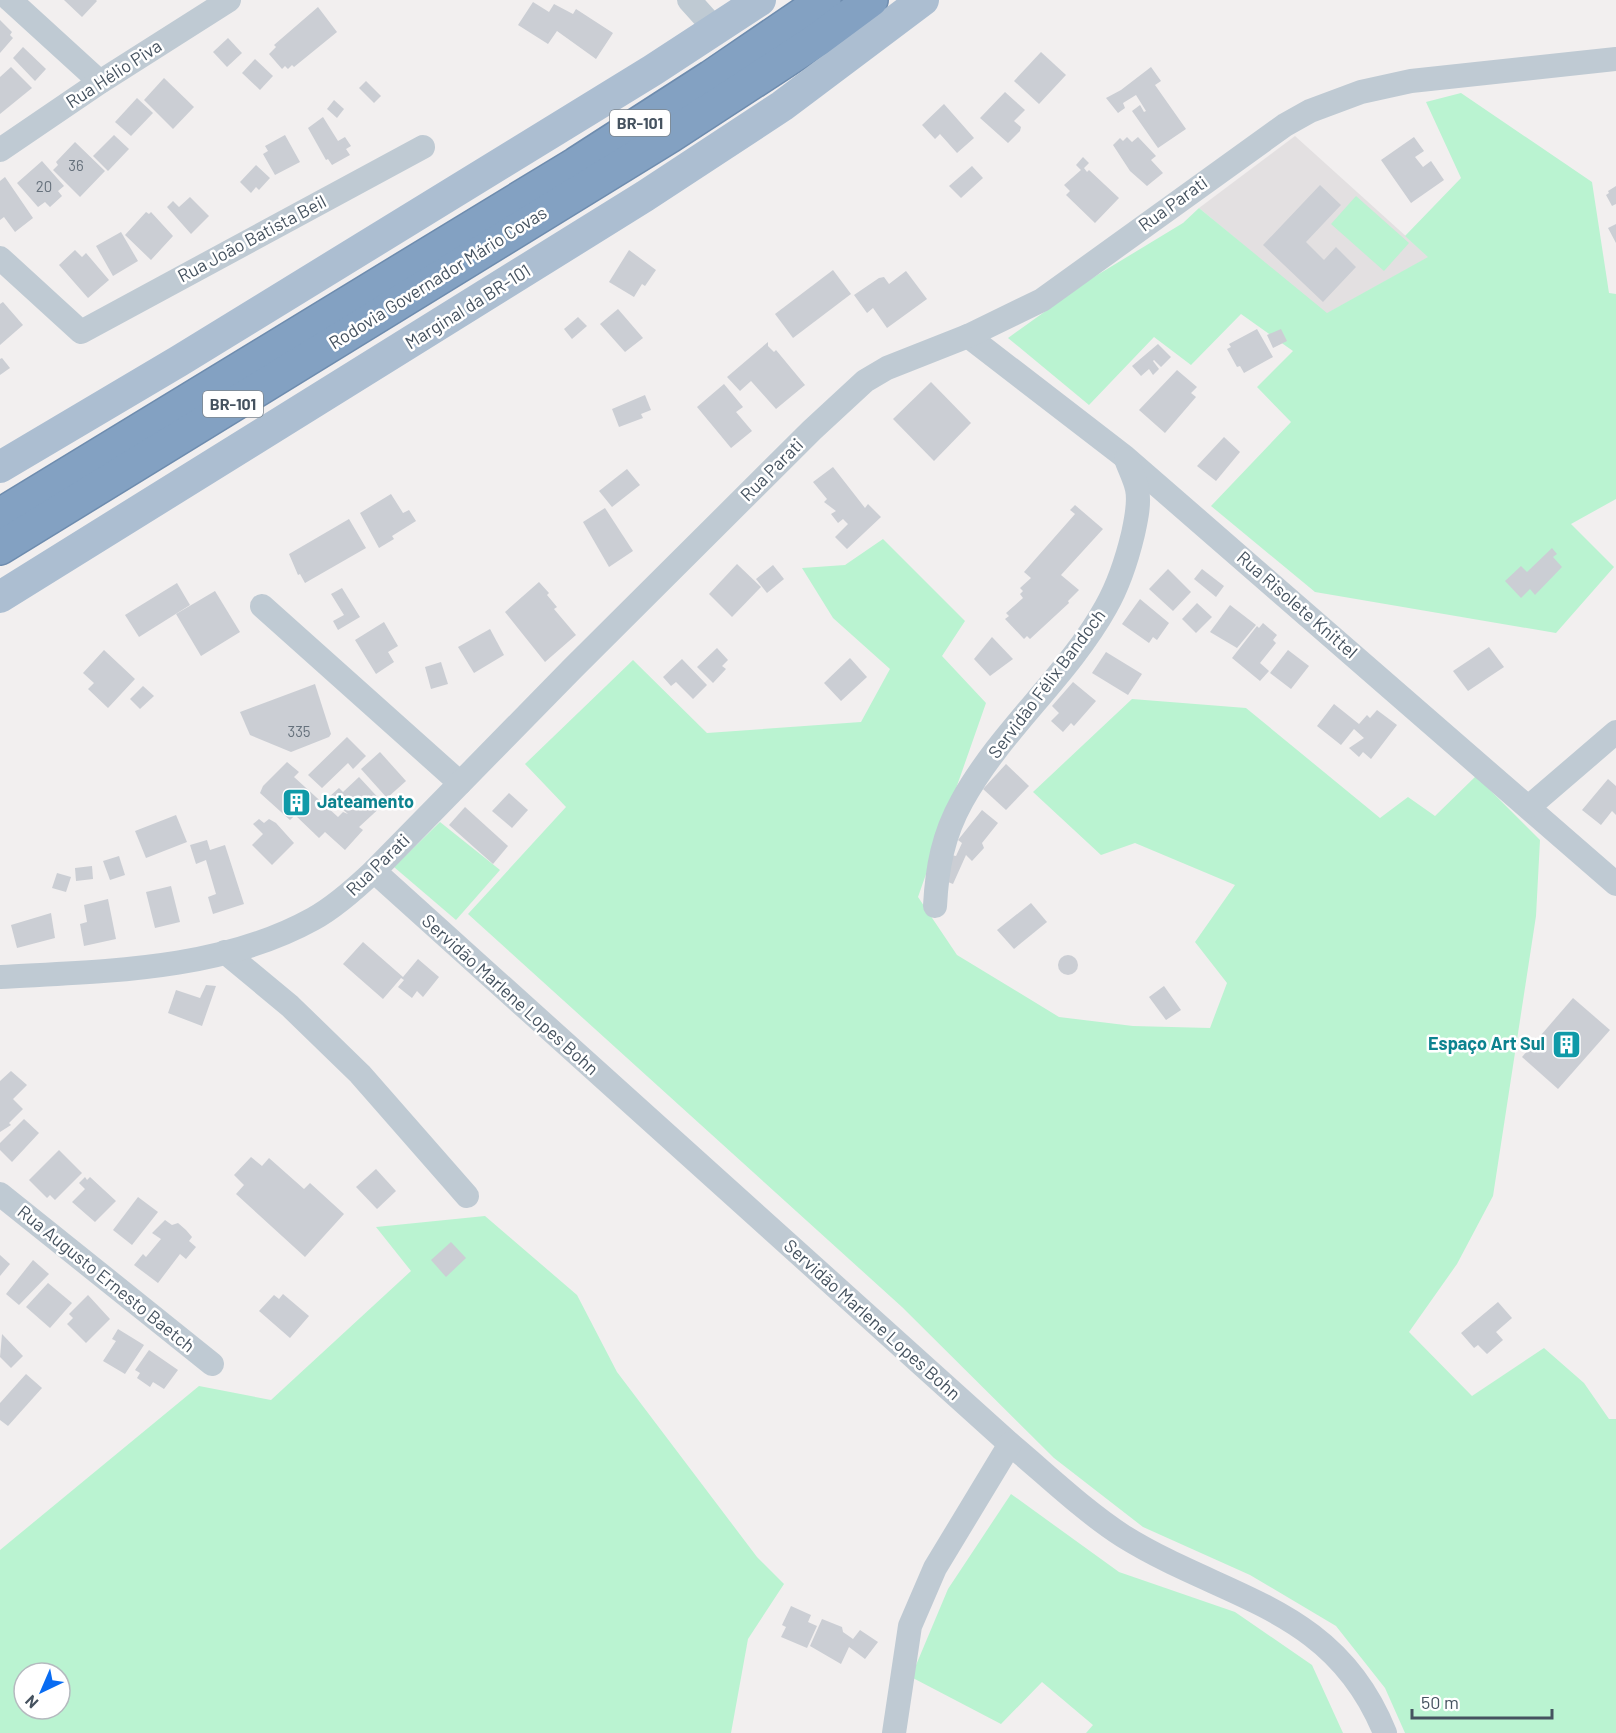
<svg xmlns="http://www.w3.org/2000/svg" width="1616" height="1733" viewBox="0 0 1616 1733" font-family="Barlow,sans-serif">
  <style>
    .education { fill: #e3e0e1 }
    .green { fill: #baf3d1; fill-rule: evenodd }
    .building { fill: #cbced4 }
    .lines { fill: none; stroke-linecap: round; stroke-linejoin: round }
    .highway-casing { stroke: #6e8cae; stroke-width: 36 }
    .minor { stroke: #bfcad3; stroke-width: 24 }
    .major { stroke: #acbed1; stroke-width: 32 }
    .highway { stroke: #83a1c2; stroke-width: 33 }
    .labels { text-anchor: middle; stroke-width: 5; stroke-linejoin: round; paint-order: stroke }
    .number-label { font-size: 15px; fill: #66717c }
    .shield { fill: #fff; stroke: #7d868f; stroke-width: 1.5 }
    .shield-label { font-size: 16px; font-weight: bold; fill: #45525f }
    .street-label { font-size: 18px; fill: #45525f; stroke: #fff }
    .culture-label { font-size: 18px; font-weight: bold; fill: #0d838f; stroke: #fff; text-anchor: start }
  </style>
  <rect width="100%" height="100%" fill="#f2efef"/>
  <!-- education -->
  <polygon class="education" points="1295,136 1429,257 1326,314 1199,208"/>
  <!-- green -->
  <g class="green">
    <polygon points="1461,93 1592,182 1609,293 1616,294 1616,499 1571,524 1614,567 1556,633 1315,592 1211,506 1291,422 1257,387 1293,351 1241,314 1191,365 1154,337 1089,405 1008,338 1089,280 1183,223 1199,208 1327,313 1428,257 1405,236 1461,178 1426,102"/>
    <polygon points="1356,196 1409,243 1384,271 1331,224"/>
    <polygon points="883,539 965,621 942,656 986,703 918,897 957,955 1059,1017 1133,1026 1210,1028 1227,983 1195,942 1235,885 1135,843 1101,855 1033,792 1132,699 1246,708 1380,818 1408,797 1435,816 1476,776 1540,840 1536,916 1493,1196 1457,1264 1409,1332 1472,1396 1544,1348 1584,1383 1609,1419 1616,1419 1616,1733 1405,1733 1385,1688 1336,1626 1250,1575 1143,1527 1054,1458 902,1307 468,914 566,807 525,764 633,660 707,733 861,722 890,669 833,618 802,568 845,565"/>
    <polygon points="440,822 500,870 456,920 394,867"/>
    <path d="M485,1216L577,1295L617,1372L757,1557L784,1584L748,1639L731,1733H0V1550L199,1386L271,1400L411,1271L376,1227ZM24,1673H60V1709H24Z"/>
    <polygon points="1011,1494 1119,1572 1235,1612 1312,1665 1343,1733 1086,1733 1093,1725 1042,1682 1001,1724 911,1677 948,1589"/>
  </g>
  <!-- building -->
  <g class="building">
    <polygon points="64,0 96,0 97,1 82,17"/>
    <polygon points="533,2 549,12 554,4 573,14 576,9 613,33 596,59 557,31 548,44 518,25"/>
    <polygon points="318,7 337,32 294,67 292,65 288,69 285,66 282,69 269,54 276,47 274,45"/>
    <polygon points="0,20 12,32 10,35 13,38 0,53"/>
    <polygon points="228,38 242,53 227,67 213,52"/>
    <polygon points="23,47 46,69 35,81 13,58"/>
    <polygon points="1041,52 1066,75 1039,104 1014,81"/>
    <polygon points="255,59 273,76 260,90 242,73"/>
    <polygon points="11,67 32,88 0,114 0,77"/>
    <polygon points="1151,67 1161,81 1155,85 1186,129 1158,148 1132,111 1140,105 1144,112 1146,111 1136,95 1123,103 1125,108 1118,113 1106,98 1121,90"/>
    <polygon points="164,78 194,107 173,129 144,100"/>
    <polygon points="366,81 381,96 374,103 359,88"/>
    <polygon points="1005,92 1025,110 1014,121 1021,127 1020,131 1008,143 980,118"/>
    <polygon points="137,98 153,113 131,136 115,122"/>
    <polygon points="334,100 344,109 337,118 327,109"/>
    <polygon points="944,104 974,138 957,153 940,134 935,139 922,125"/>
    <polygon points="323,117 338,141 345,137 351,146 346,149 350,155 332,165 328,159 326,160 308,128"/>
    <polygon points="114,135 129,149 108,171 93,156"/>
    <polygon points="285,135 300,162 275,175 263,154 268,151 265,146"/>
    <polygon points="1127,137 1132,142 1138,137 1156,156 1151,160 1163,173 1147,186 1130,171 1113,145 1120,138 1123,141"/>
    <polygon points="1414,137 1424,151 1415,157 1423,167 1431,161 1444,180 1411,203 1381,160"/>
    <polygon points="75,142 105,171 80,197 53,170 58,165 56,162"/>
    <polygon points="1083,157 1089,163 1084,168 1087,172 1089,170 1119,198 1095,223 1066,195 1070,191 1064,185 1081,170 1076,165"/>
    <polygon points="42,161 64,186 58,191 62,196 50,207 45,202 38,207 17,183"/>
    <polygon points="256,165 270,178 259,190 256,187 251,193 240,182"/>
    <polygon points="972,166 983,178 961,198 949,186"/>
    <polygon points="5,177 33,218 15,232 4,217 0,220 0,181"/>
    <polygon points="1320,185 1341,205 1306,242 1324,260 1336,247 1356,267 1323,302 1263,245"/>
    <polygon points="1616,186 1616,204 1612,206 1606,195 1609,193 1608,191"/>
    <polygon points="190,197 209,216 191,234 167,207 173,201 179,207"/>
    <polygon points="146,212 149,214 151,212 173,236 151,260 125,235"/>
    <polygon points="1616,224 1616,243 1608,228"/>
    <polygon points="121,232 138,261 113,276 96,246"/>
    <polygon points="75,250 82,257 86,253 109,280 88,298 59,265"/>
    <polygon points="629,250 656,270 645,286 642,284 634,297 609,282"/>
    <polygon points="833,270 851,294 793,338 775,314"/>
    <polygon points="906,271 927,299 887,328 873,308 867,313 854,295 879,278 884,277 889,284"/>
    <polygon points="3,302 23,325 0,345 0,304"/>
    <polygon points="618,309 643,338 625,352 600,324"/>
    <polygon points="578,317 587,326 572,339 564,329"/>
    <polygon points="1257,329 1273,357 1244,373 1240,366 1237,367 1227,349 1231,347 1229,344"/>
    <polygon points="1281,329 1287,341 1273,348 1267,335"/>
    <polygon points="768,342 768,346 774,352 776,350 805,385 776,409 751,381 740,391 727,377"/>
    <polygon points="1158,344 1171,357 1161,367 1154,360 1153,361 1159,369 1153,375 1149,369 1141,376 1132,366"/>
    <polygon points="2,358 10,368 0,375 0,359"/>
    <polygon points="1177,370 1197,387 1191,393 1196,397 1165,433 1139,410"/>
    <polygon points="931,382 971,423 934,461 893,419"/>
    <polygon points="724,384 743,407 736,412 752,431 731,448 697,407"/>
    <polygon points="645,395 651,410 641,414 643,418 619,427 612,409"/>
    <polygon points="1224,437 1240,452 1216,481 1197,466"/>
    <polygon points="833,467 865,508 868,504 881,517 847,549 835,537 848,524 843,519 838,523 831,514 836,511 824,502 827,499 813,482"/>
    <polygon points="627,469 640,485 612,507 599,491"/>
    <polygon points="391,494 403,513 409,510 416,521 392,536 394,539 379,548 360,513"/>
    <polygon points="1075,505 1103,529 1061,575 1079,590 1068,601 1069,603 1030,639 1027,636 1024,639 1005,619 1009,616 1006,613 1023,598 1020,594 1023,591 1020,588 1031,578 1024,572 1075,514 1070,510"/>
    <polygon points="605,508 633,551 609,567 583,522"/>
    <polygon points="349,519 366,548 305,583 300,574 298,575 289,554"/>
    <polygon points="1552,548 1557,554 1553,557 1562,567 1535,595 1530,589 1521,598 1505,581 1521,566 1527,572"/>
    <polygon points="737,564 761,587 732,617 709,594"/>
    <polygon points="773,565 784,579 767,593 756,579"/>
    <polygon points="1168,569 1191,592 1173,611 1149,589"/>
    <polygon points="1202,569 1224,586 1216,597 1194,579"/>
    <polygon points="539,582 549,593 547,595 557,607 554,609 576,635 545,662 505,612"/>
    <polygon points="177,583 190,605 139,637 125,615"/>
    <polygon points="342,588 360,617 338,630 333,621 344,615 331,594"/>
    <polygon points="215,591 240,632 201,656 176,614"/>
    <polygon points="1140,599 1169,623 1157,640 1153,637 1149,643 1122,624"/>
    <polygon points="1197,603 1212,617 1196,633 1182,619"/>
    <polygon points="1230,605 1256,625 1237,648 1210,632"/>
    <polygon points="384,622 398,646 388,652 394,662 376,674 355,640"/>
    <polygon points="1263,623 1277,635 1273,640 1276,643 1260,663 1269,671 1260,681 1232,658 1257,626 1259,628"/>
    <polygon points="490,629 504,655 474,673 458,647"/>
    <polygon points="992,637 1013,659 990,676 974,659"/>
    <polygon points="1489,647 1504,667 1468,691 1453,671"/>
    <polygon points="717,648 728,660 722,666 726,669 713,683 697,667"/>
    <polygon points="104,650 135,679 108,708 88,689 94,683 83,673"/>
    <polygon points="1288,650 1309,666 1291,689 1270,673"/>
    <polygon points="1106,652 1142,674 1128,695 1092,673"/>
    <polygon points="850,658 867,677 841,701 824,683"/>
    <polygon points="682,659 707,685 693,699 676,682 671,686 663,677"/>
    <polygon points="441,662 448,684 431,689 425,667"/>
    <polygon points="1073,682 1096,701 1074,726 1071,723 1063,732 1051,721 1059,713 1052,706"/>
    <polygon points="315,684 331,734 329,737 291,752 250,735 240,712"/>
    <polygon points="143,686 154,696 140,709 130,699"/>
    <polygon points="1334,704 1359,724 1367,715 1370,718 1377,710 1397,725 1371,759 1363,752 1359,757 1349,748 1364,738 1354,729 1341,745 1317,726"/>
    <polygon points="347,737 366,756 353,769 348,763 322,788 308,775"/>
    <polygon points="380,752 406,781 387,798 361,769"/>
    <polygon points="287,762 299,772 294,777 338,817 343,812 348,814 329,797 339,788 343,792 359,777 384,804 359,827 363,830 345,850 325,832 319,838 295,815 290,820 260,793 263,786"/>
    <polygon points="1006,764 1029,786 1006,810 983,789"/>
    <polygon points="1608,779 1616,786 1616,815 1612,811 1601,825 1582,810"/>
    <polygon points="509,793 528,810 512,828 492,811"/>
    <polygon points="465,807 508,846 493,864 449,825"/>
    <polygon points="982,810 998,823 982,843 984,848 972,861 966,855 953,884 943,880 951,855 956,856 962,843 958,840"/>
    <polygon points="176,815 187,842 146,858 135,831"/>
    <polygon points="259,819 264,823 269,819 276,823 294,843 272,865 252,845 263,834 253,824"/>
    <polygon points="207,840 210,850 225,845 244,904 213,914 208,897 216,894 206,860 196,864 190,845"/>
    <polygon points="119,856 125,875 110,880 103,861"/>
    <polygon points="92,866 93,879 76,881 75,868"/>
    <polygon points="57,873 71,877 66,892 52,888"/>
    <polygon points="171,886 180,922 155,928 146,892"/>
    <polygon points="108,899 116,939 84,946 80,924 87,922 84,905"/>
    <polygon points="1031,903 1047,922 1014,949 997,930"/>
    <polygon points="51,913 55,938 17,948 11,925"/>
    <polygon points="363,942 403,977 418,959 439,977 423,997 417,991 412,998 398,987 404,980 401,978 383,999 343,964"/>
    <circle cx="1068" cy="965" r="10"/>
    <polygon points="206,985 216,986 202,1026 168,1013 176,990 200,998"/>
    <polygon points="1164,986 1181,1010 1166,1020 1149,997"/>
    <polygon points="1573,998 1610,1030 1558,1089 1522,1057"/>
    <polygon points="11,1071 27,1085 13,1099 23,1109 9,1123 11,1125 0,1132 0,1081"/>
    <polygon points="24,1119 39,1133 12,1162 0,1150 0,1143"/>
    <polygon points="59,1150 82,1173 55,1200 50,1195 47,1198 29,1180"/>
    <polygon points="251,1157 262,1166 269,1158 304,1189 310,1183 344,1214 305,1257 236,1194 244,1185 234,1175"/>
    <polygon points="376,1169 396,1191 377,1209 356,1187"/>
    <polygon points="85,1177 87,1180 90,1177 116,1201 95,1222 72,1202 85,1189 79,1183"/>
    <polygon points="138,1197 158,1212 132,1245 113,1230"/>
    <polygon points="165,1220 172,1225 178,1223 186,1230 192,1237 189,1241 196,1247 186,1259 180,1254 158,1283 134,1265 143,1254 146,1257 161,1239 152,1233"/>
    <polygon points="451,1242 466,1258 446,1277 431,1260"/>
    <polygon points="0,1255 10,1264 0,1276"/>
    <polygon points="33,1260 49,1274 19,1305 6,1294"/>
    <polygon points="48,1283 72,1303 50,1328 26,1307"/>
    <polygon points="283,1294 309,1316 290,1338 259,1311 274,1295 279,1299"/>
    <polygon points="88,1295 110,1319 86,1343 67,1324 73,1318 69,1314"/>
    <polygon points="1498,1302 1512,1318 1496,1332 1503,1340 1487,1354 1478,1345 1474,1348 1461,1333"/>
    <polygon points="118,1329 144,1345 125,1374 103,1361 116,1341 112,1339"/>
    <polygon points="2,1334 23,1356 11,1368 0,1357"/>
    <polygon points="149,1350 178,1370 164,1389 153,1382 150,1387 137,1378 140,1373 135,1370"/>
    <polygon points="26,1374 42,1388 8,1426 0,1420 0,1403"/>
    <polygon points="791,1606 811,1615 808,1622 817,1626 807,1648 781,1637 786,1627 782,1625"/>
    <polygon points="822,1619 842,1627 843,1632 853,1639 860,1630 878,1642 865,1659 849,1647 841,1664 810,1646"/>
  </g>
  <g class="lines">
    <defs>
      <g id="highway">
        <polyline points="0,515 576,164 711,77 824,0"/>
        <polyline points="0,548 670,136 817,40 871,0"/>
      </g>
    </defs>
    <!-- highway casing -->
    <use href="#highway" class="highway-casing"/>
    <!-- minor -->
    <g class="minor">
      <polyline points="10,0 100,82"/>
      <polyline points="689,0 716,30"/>
      <polyline points="0,150 100,82 229,0"/>
      <polyline points="0,258 81,332 423,147"/>
      <polyline points="968,336 1125,457 1616,884"/>
      <polyline points="262,606 460,783"/>
      <polyline points="1530,806 1616,732"/>
      <path d="M374,871L1010,1444C1047,1475 1083,1510 1123,1536C1226,1600 1334,1606 1385,1733"/>
      <path d="M935,906C937,868 943,835 962,801C1001,730 1067,677 1106,607C1119,584 1127,559 1133,534C1136,520 1140,503 1137,489C1135,479 1129,468 1126,459"/>
      <polyline points="225,952 290,1006 360,1074 467,1196"/>
      <path d="M0,977C104,971 219,971 313,919C335,907 355,889 374,871L573,668L812,430L865,381L887,368L968,336L1042,300L1285,125L1310,111L1361,92L1411,81L1616,59"/>
      <polyline points="0,1194 212,1364"/>
      <polyline points="894,1733 910,1626 935,1568 1010,1444"/>
    </g>
    <!-- major -->
    <g class="major">
      <polyline points="0,467 179,361 653,70 760,0"/>
      <polyline points="0,597 645,196 782,106 923,0"/>
    </g>
    <!-- highway -->
    <use href="#highway" class="highway"/>
  </g>
  <!-- icons -->
  <defs>
    <symbol id="building-square" viewBox="-11 -11 22 22"><rect x="-9" y="-9" width="18" height="18" rx="4" fill="#0f9aa8" stroke="#fff"/><path d="M-4-6H4V6H1V3H-1V6H-4ZM-2.5-4.3h1.7v1.8h-1.7ZM.8-4.3h1.7v1.8H.8ZM-2.5-1h1.7V.8h-1.7ZM.8-1h1.7V.8H.8Z" fill="#fff"/></symbol>
  </defs>
  <g fill-rule="evenodd">
    <use href="#building-square" x="280" y="786" width="33" height="33"/>
    <use href="#building-square" x="1550" y="1028" width="33" height="33"/>
  </g>
  <g class="labels">
    <!-- number labels -->
    <g class="number-label">
      <text x="76" y="171">36</text>
      <text x="44" y="192">20</text>
      <text x="299" y="737">335</text>
    </g>
    <!-- shield labels -->
    <g class="shield">
      <rect x="610" y="110" width="60" height="26" rx="4.5"/>
      <rect x="203" y="391" width="60" height="26" rx="4.5"/>
    </g>
    <g class="shield-label">
      <text x="640" y="129">BR-101</text>
      <text x="233" y="410">BR-101</text>
    </g>
    <!-- street labels -->
    <g class="street-label">
      <text transform="translate(114 74) rotate(-33)" y="6">Rua Hélio Piva</text>
      <text transform="translate(1173 204) rotate(-36)" y="6">Rua Parati</text>
      <text transform="translate(252 239) rotate(-28)" y="6">Rua João Batista Beil</text>
      <text transform="translate(438 278) rotate(-32)" y="6">Rodovia Governador Mário Covas</text>
      <text transform="translate(468 307) rotate(-32)" y="6">Marginal da BR-101</text>
      <text transform="translate(772 470) rotate(-45)" y="6">Rua Parati</text>
      <text transform="translate(1297 605) rotate(41)" y="6">Rua Risolete Knittel</text>
      <text transform="translate(1047 684) rotate(-53)" y="6">Servidão Félix Bandoch</text>
      <text transform="translate(378 865) rotate(-44)" y="6">Rua Parati</text>
      <text transform="translate(510 995) rotate(42)" y="6">Servidão Marlene Lopes Bohn</text>
      <text transform="translate(106 1279) rotate(39)" y="6">Rua Augusto Ernesto Baetch</text>
      <text transform="translate(872 1320) rotate(42)" y="6">Servidão Marlene Lopes Bohn</text>
    </g>
    <!-- culture labels -->
    <g class="culture-label">
      <text x="317" y="808">Jateamento</text>
      <text x="1545" y="1050" text-anchor="end">Espaço Art Sul</text>
    </g>
  </g>
  <!-- north arrow -->
  <g transform="translate(42 1691) rotate(224)"><circle r="28" fill="#ffffff" stroke="#b5babf" stroke-width="1.5"/>
  <path d="M0-4.5L10 22L0 15L-10 22Z" fill="#096cf2"/>
  <text y="-9" font-size="16" font-weight="bold" text-anchor="middle" fill="#45525f">N</text>
  </g>
  <!-- scale -->
  <path d="M1412 1709v9h140v-9" fill="none" stroke="#45525f" stroke-width="3"/>
  <text x="1421" y="1709" font-size="18" fill="#45525f" stroke="#ffffff" stroke-width="4.5" paint-order="stroke">50 m</text>
</svg>
